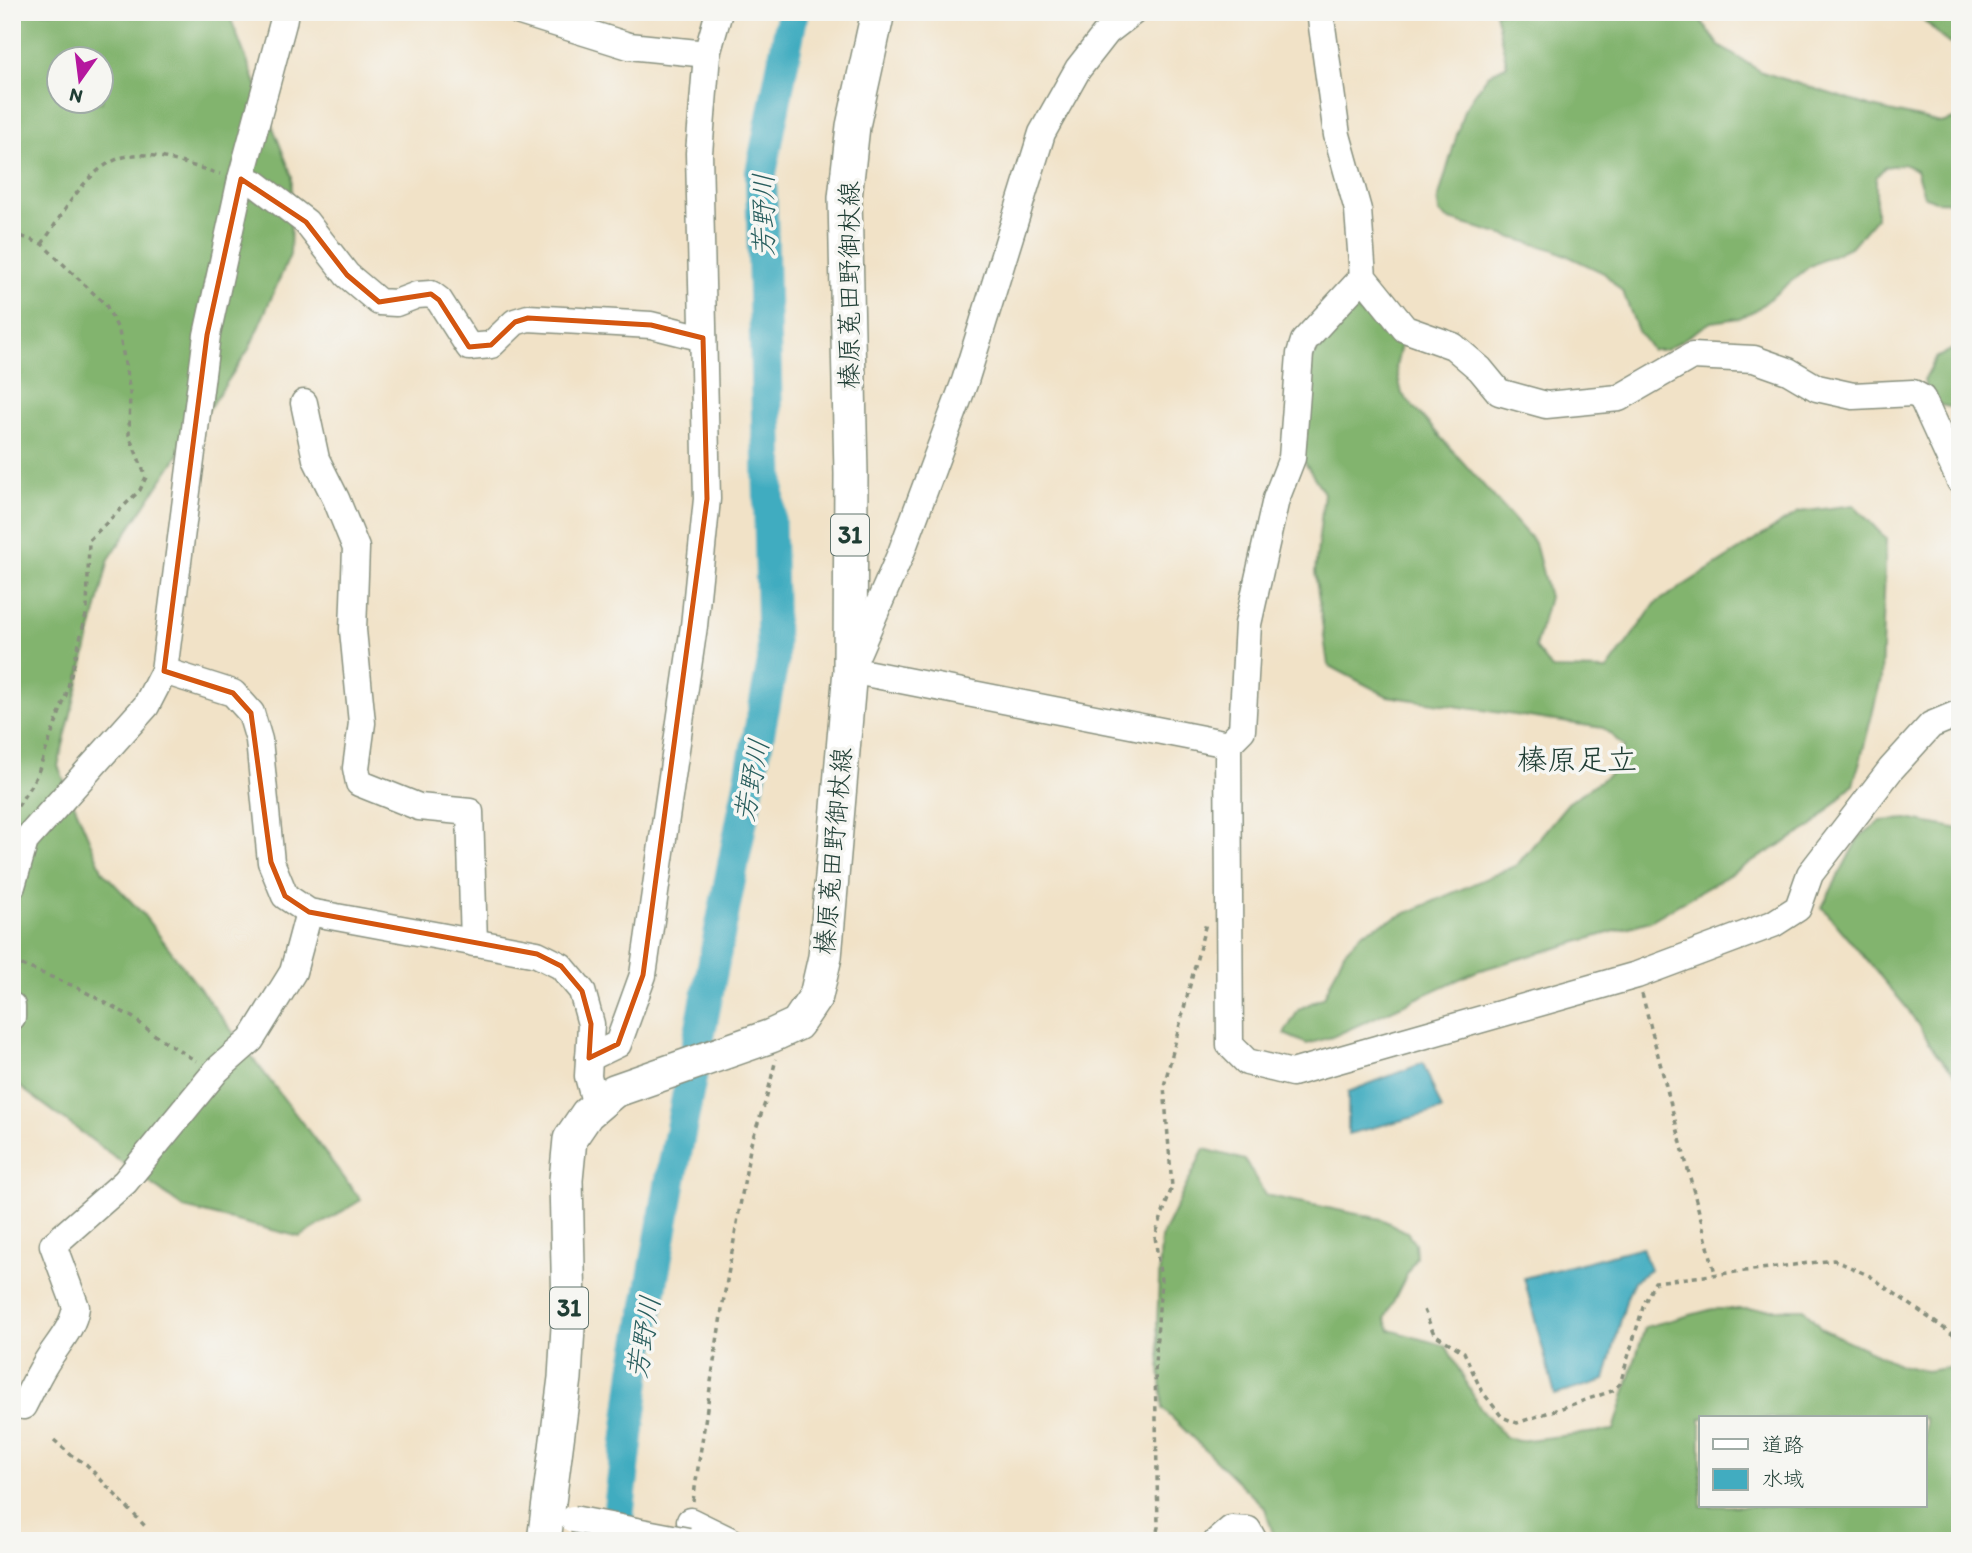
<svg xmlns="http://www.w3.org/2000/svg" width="1972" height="1553" viewBox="0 0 1972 1553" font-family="Itim,'Klee One',sans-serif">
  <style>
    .forest { fill: #82b46e; stroke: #507851; stroke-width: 2; fill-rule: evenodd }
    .water { fill: #41acc0; stroke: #30747a; stroke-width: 2 }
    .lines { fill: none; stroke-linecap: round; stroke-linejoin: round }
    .river { stroke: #41acc0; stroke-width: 32 }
    .minor-casing { stroke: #88907e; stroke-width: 29 }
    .major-casing { stroke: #88907e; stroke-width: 36 }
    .path { stroke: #88907e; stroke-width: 3.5; stroke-dasharray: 5 5; stroke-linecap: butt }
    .minor { stroke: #fff; stroke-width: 26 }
    .major { stroke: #fff; stroke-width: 33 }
    .minor-bridge-casing { stroke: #88907e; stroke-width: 29; stroke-linecap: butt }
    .minor-bridge { stroke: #fff; stroke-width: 26 }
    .marked { fill: none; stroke: #d45610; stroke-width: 5; stroke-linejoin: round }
    .labels { text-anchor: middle; stroke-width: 7; stroke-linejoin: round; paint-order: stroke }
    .shield { fill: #f6f6f2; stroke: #60746d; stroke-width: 2 }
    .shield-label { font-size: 24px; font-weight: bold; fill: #1f3d34 }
    .street-label { font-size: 26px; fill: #1f3d34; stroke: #f6f6f2 }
    .water-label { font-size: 28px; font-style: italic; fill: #295e5e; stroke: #f6f6f2 }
    .quarter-label { font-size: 30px; fill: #1f3d34; stroke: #f6f6f2 }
  </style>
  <rect width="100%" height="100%" fill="#f6f6f2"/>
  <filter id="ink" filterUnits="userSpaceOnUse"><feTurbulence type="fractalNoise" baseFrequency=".0143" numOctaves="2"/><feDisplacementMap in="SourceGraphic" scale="14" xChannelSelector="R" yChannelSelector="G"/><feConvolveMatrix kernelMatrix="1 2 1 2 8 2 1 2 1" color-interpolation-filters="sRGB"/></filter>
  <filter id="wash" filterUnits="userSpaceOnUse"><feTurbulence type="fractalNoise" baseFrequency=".00686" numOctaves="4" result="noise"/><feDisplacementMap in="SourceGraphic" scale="28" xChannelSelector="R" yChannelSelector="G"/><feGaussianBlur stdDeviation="1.57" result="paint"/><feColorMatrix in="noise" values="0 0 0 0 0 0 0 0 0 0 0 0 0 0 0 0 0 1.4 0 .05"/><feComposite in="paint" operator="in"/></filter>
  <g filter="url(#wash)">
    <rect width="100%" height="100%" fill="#f1e2c7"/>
    <!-- forest -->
    <g class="forest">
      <path d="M12,12H228L292,176L290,255L249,349L109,559L58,766L103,872L142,913L361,1200L300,1237L184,1208L12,1081ZM60,60H102V102H60Z"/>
      <polygon points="1495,12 1695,12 1719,46 1762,72 1872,107 1941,123 1954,119 1960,113 1960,202 1935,201 1924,196 1916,170 1904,164 1885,167 1876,177 1876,218 1852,246 1810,266 1756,310 1739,318 1711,322 1666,350 1652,350 1638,331 1623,292 1604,273 1555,250 1450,220 1439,213 1438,200 1464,110 1488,75 1507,65"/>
      <polygon points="1915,12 1960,12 1960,49 1948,43"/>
      <polygon points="1354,309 1403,336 1396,367 1402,394 1535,543 1549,597 1535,648 1552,669 1607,670 1656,603 1799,512 1854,505 1886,539 1881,679 1861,758 1853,784 1813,826 1650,921 1477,971 1332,1037 1307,1044 1284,1034 1299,1009 1324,997 1344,952 1363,932 1517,865 1568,803 1617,769 1624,746 1603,728 1387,696 1328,665 1315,572 1324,493 1300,455 1311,359"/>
      <polygon points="1960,345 1960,409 1935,404 1927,394 1924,380 1936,358"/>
      <polygon points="1907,819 1960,829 1960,1079 1936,1053 1907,1008 1822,907 1859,837 1881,821"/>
      <path d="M1204,1149L1245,1160L1265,1195L1381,1219L1407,1232L1415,1243L1416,1256L1385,1318L1390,1330L1446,1346L1479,1406L1505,1437L1518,1441L1614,1430L1645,1327L1713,1309H1804L1822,1329L1900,1365L1926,1371L1953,1367L1960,1353V1541H1272L1273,1534L1265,1508L1163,1409L1157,1324L1161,1238ZM1925,1418V1506H1701V1418Z"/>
    </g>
    <!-- water -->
    <g class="water">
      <polygon points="1423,1063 1442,1110 1348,1134 1348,1092"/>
      <polygon points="1642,1247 1650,1270 1634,1281 1627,1297 1605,1380 1555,1395 1524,1278"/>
    </g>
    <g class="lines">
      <!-- river -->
      <polyline class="river" points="615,1541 636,1371 672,1174 773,662 761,173 793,12"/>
    </g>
  </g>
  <g filter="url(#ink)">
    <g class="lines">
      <defs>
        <g id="minor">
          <polyline points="520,12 629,46 707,54"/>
          <polyline points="1133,12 1107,32 1078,69 1042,133 965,381 901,553 850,670 1228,744"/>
          <polyline points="1320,12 1337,135 1358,210 1363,277 1405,329 1453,346 1480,369 1499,392 1546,405 1619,398 1692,356 1754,359 1788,371 1817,388 1853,396 1913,393 1922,398 1960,481"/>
          <polyline points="241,179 255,183 306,222 347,275 379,302 396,303 417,295 431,294 439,300 469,347 491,345 515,322 528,318 651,325 703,338"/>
          <polyline points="1363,277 1304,341 1300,354 1292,458 1276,499 1248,624 1242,730 1228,744 1230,1045 1247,1062 1292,1073 1637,975 1773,924 1798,908 1810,874 1891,769 1931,725 1960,713"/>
          <polyline points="304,403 316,459 336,499 356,548 353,630 362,723 356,768 359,783 419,807 470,812 474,943"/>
          <polyline points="164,671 233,693 251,713 259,740 271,862 285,896 309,912 537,954 561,966 582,991 591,1024 588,1076 596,1106"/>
          <polyline points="12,886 25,841 146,706 164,671 207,335 241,179 283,23 285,12"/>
          <polyline points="12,1006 12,1017"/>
          <polyline points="589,1058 618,1044 643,975 694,626 707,499 699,153 707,54 719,12"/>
          <path d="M23,1406C30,1393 36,1379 44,1366C55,1346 73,1330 76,1307L53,1245L125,1182L217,1070L251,1040L293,972L309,912"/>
          <polyline points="690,1521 731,1541"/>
          <polyline points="1217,1541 1231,1529 1248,1530 1254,1541"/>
        </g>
        <polyline id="major" points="544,1541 565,1378 569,1310 566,1180 570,1139 587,1114 614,1091 771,1036 797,1024 816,996 825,957 850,670 851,474 845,198 853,126 878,12"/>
      </defs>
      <!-- minor casing -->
      <use href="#minor" class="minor-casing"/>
      <!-- major casing -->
      <use href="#major" class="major-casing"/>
      <!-- path -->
      <g class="path">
        <polyline points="12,233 42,244 106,305 119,331 130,392 129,435 146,477 140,490 89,540 87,611 66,695 37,775 12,816"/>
        <path d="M42,244C68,207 94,150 147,155C168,157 199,168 220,174"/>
        <polyline points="12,961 76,987 132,1017 155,1035 196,1061"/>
        <polyline points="1642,994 1715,1273"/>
        <polyline points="1424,1310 1434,1334 1464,1352 1481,1390 1502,1417 1517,1423 1612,1391 1620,1384 1644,1304 1655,1282 1834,1260 1870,1276 1959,1339"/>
        <polyline points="54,1440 71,1455 86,1464 145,1526"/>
        <polyline points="693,1501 722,1309 751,1143 766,1100 776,1059"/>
        <polyline points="1155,1541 1158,1527 1155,1364 1161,1281 1155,1236 1172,1187 1164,1086 1206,923"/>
      </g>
      <!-- minor -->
      <use href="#minor" class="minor"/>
      <!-- major -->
      <use href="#major" class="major"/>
      <defs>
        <polyline id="minor-bridge" points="573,1519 688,1541"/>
      </defs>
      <!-- minor-bridge casing -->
      <use href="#minor-bridge" class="minor-bridge-casing"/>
      <!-- minor-bridge -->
      <use href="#minor-bridge" class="minor-bridge"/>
    </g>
  </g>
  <!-- marked area -->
  <path class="marked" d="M241,179L306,222L347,275L379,302L431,294L439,300L469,347L491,345L515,322L528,318L651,325L703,338L707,499L643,975L618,1044L589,1058L591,1024L582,991L561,966L537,954L309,912L285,896L271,862L251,713L233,693L164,671L207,335Z"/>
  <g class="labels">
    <!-- shield labels -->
    <g class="shield">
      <rect x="831" y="514.5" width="38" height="41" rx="5"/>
      <rect x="550" y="1287.5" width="38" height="41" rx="5"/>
    </g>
    <g class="shield-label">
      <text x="850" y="543">31</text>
      <text x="569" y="1316">31</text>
    </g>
    <!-- street labels -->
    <g class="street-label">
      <text transform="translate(849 285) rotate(-90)" y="9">榛原菟田野御杖線</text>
      <text transform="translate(833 851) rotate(-85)" y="9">榛原菟田野御杖線</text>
    </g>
    <!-- water labels -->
    <g class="water-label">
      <text transform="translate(763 215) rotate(-90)" y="10">芳野川</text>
      <text transform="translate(751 780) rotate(-79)" y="10">芳野川</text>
      <text transform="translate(643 1337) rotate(-80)" y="10">芳野川</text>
    </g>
    <!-- quarter labels -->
    <g class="quarter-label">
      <text x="1577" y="770">榛原足立</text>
    </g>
  </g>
  <!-- margin -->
  <rect width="1972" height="1553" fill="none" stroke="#f6f6f2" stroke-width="42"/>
  <!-- legend -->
  <rect x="1699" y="1416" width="228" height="91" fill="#f6f6f2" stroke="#a0aca6" stroke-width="2"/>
  <rect x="1713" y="1439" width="35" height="10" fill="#ffffff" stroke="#a0aca6" stroke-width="2"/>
  <text x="1762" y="1452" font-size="21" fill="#1f3d34">道路</text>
  <rect x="1713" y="1469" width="35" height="21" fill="#41acc0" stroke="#a0aca6" stroke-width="2"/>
  <text x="1762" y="1486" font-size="21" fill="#1f3d34">水域</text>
  <!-- north arrow -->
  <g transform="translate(80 80) rotate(194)"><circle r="33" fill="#f6f6f2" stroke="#a0aca6" stroke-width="2"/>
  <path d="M0-5L12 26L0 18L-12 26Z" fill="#b5179e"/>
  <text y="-10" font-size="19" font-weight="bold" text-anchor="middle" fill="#1f3d34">N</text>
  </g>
</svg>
